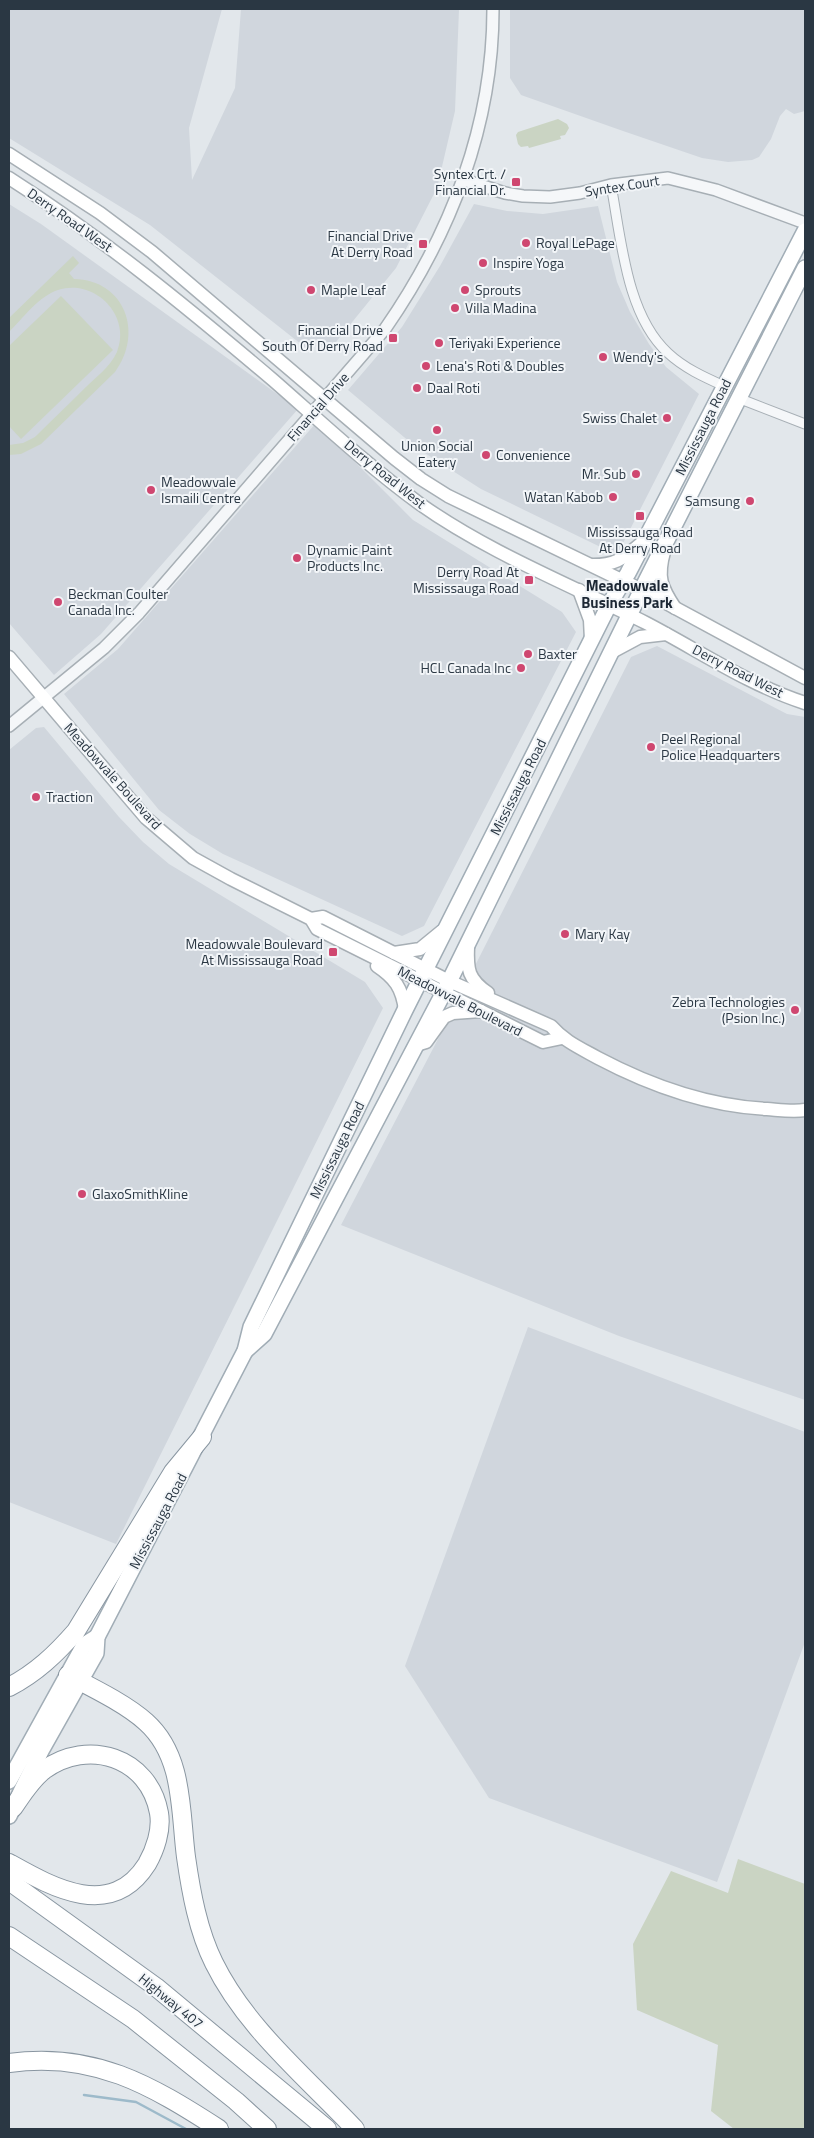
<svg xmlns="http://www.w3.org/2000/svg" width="814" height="2138" viewBox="0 0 814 2138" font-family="'Titillium Web',sans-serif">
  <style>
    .built { fill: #d0d6dd }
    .green { fill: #cad4c3 }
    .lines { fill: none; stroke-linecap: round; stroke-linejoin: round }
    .stream { stroke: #9dbaca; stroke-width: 2.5 }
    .minor-casing { stroke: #a7afb5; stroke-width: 11 }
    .tertiary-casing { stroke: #a7afb5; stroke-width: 14 }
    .secondary-casing { stroke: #a7afb5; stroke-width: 15 }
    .primary-casing { stroke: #a1adb6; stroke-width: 18 }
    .motorway-casing { stroke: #8996a1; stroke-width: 20 }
    .minor { stroke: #f5f7f9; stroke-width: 9 }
    .tertiary { stroke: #f5f7f9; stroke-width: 11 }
    .secondary { stroke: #fff; stroke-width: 12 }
    .primary { stroke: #fff; stroke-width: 15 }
    .motorway { stroke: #fff; stroke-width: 18 }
    .poi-dot { fill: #cf4770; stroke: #f2f5f8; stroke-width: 2 }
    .labels { text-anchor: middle; stroke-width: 4; stroke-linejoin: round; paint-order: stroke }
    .poi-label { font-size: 14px; fill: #2a3743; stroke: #f2f5f8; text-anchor: start }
    .street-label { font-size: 14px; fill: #2a3743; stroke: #f2f5f8 }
    .neighbourhood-label { font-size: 15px; font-weight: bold; fill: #1c2734; stroke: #f2f5f8 }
  </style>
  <rect width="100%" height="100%" fill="#e2e7eb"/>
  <!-- built -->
  <g class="built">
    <polygon points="9,9 222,9 189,128 192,180 235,88 241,9 459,9 455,111 437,188 396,268 336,342 306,348 150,225 9,138"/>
    <polygon points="510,9 805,9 805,111 794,114 786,109 780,116 771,139 759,157 752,160 728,162 702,158 623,131 521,95 510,78"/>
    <polygon points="9,204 41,224 298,409 101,634 54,675 9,623"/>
    <polygon points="474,204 507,211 543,214 598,206 617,282 630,312 649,344 666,367 699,394 617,555 481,489 417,448 348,390 402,327 440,266"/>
    <polygon points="316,423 413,520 562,612 576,632 424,926 402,936 223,854 190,834 159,810 64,694 118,649"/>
    <polygon points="657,646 787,714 805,717 805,1400 619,1336 341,1225 437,1041 631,657"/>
    <polygon points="44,727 119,817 143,842 169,864 365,982 383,1008 116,1544 9,1502 9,750 36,728"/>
    <polygon points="528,1327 805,1432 805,1642 717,1882 489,1798 405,1666"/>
  </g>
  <!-- green -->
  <g class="green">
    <polygon points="558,119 567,124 569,128 565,135 560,136 561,139 529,148 528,146 521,147 518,144 516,135 518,132"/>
    <path d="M73,256L79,263L69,273L74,279C125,280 144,333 115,372L41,444L21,454L9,455V445L23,443L35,437C51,421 68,405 84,389C96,377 110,367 117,352C132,315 94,278 58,290C39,296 23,318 9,332V318Z"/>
    <polygon points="61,296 113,350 21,439 9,426 9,346"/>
    <polygon points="738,1859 805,1884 805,2129 734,2129 711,2111 718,2045 637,2010 633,1944 671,1871 728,1893"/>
  </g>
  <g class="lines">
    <!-- stream -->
    <polyline class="stream" points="84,2095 136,2102 186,2129"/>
    <defs>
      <g id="minor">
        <path d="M611,185C621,237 626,315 668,353C684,368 704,377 724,386"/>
        <polyline points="738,398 805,424"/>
      </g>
      <g id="tertiary">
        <polyline points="464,180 505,193 523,196 550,197 580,193 611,185 668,178 716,190 805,223"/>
        <path d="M9,726L104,648L139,613L385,329C451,234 493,125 493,9"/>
      </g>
      <g id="secondary">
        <polyline points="9,154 100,213 152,252 394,458 421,479 448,496 642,590 805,678"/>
        <path d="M9,178C103,238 188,308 273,380C321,422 368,466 420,504C489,553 571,585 646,623C698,650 749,685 805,703"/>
        <path d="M664,552C657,577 661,587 675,608"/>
        <path d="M593,565C618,565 624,557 643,542"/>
        <polyline points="579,590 590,620 591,640"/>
        <polyline points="612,652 640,637 666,634"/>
        <polyline points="9,657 146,818 193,858 231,879 311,919 317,929 543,1042 562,1038"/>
        <path d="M311,919L323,917L449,981L551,1026C564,1041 580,1048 598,1058C651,1086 707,1106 767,1109C780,1110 793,1112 805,1110"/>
        <path d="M468,946C467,970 468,979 488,993"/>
        <polyline points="394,953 420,949 442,931"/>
        <path d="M377,966C395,978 402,988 405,1010"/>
        <polyline points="416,1045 426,1042 444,1017 453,1013 481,1011"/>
      </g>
      <g id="primary">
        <polyline points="245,1351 264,1334 444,992 646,581 805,268"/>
        <polyline points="9,1781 84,1645 97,1637"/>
        <polyline points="9,1816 42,1749 96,1653 97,1637 245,1351 251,1327 405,1010 609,605 628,573 805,231"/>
      </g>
      <g id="motorway">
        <path d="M68,1675C93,1688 126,1704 146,1722C184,1756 180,1811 186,1857C191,1892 198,1931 214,1963C246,2028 306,2077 355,2129"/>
        <path d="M9,1687C36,1673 56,1654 76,1631L173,1472L202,1437"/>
        <path d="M9,1863C52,1887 111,1921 147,1864C155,1850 162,1830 159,1813C149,1757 88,1738 44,1770C31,1780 22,1795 13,1808"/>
        <polyline points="9,1881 156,1987 327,2129"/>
        <polyline points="9,1936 133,2019 236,2101 267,2129"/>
        <path d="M9,2063C93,2051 151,2085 219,2129"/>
      </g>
    </defs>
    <!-- minor casing -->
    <use href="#minor" class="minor-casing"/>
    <!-- tertiary casing -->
    <use href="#tertiary" class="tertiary-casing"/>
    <!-- secondary casing -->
    <use href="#secondary" class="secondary-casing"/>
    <!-- primary casing -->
    <use href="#primary" class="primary-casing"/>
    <!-- motorway casing -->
    <use href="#motorway" class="motorway-casing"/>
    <!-- minor -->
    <use href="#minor" class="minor"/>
    <!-- tertiary -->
    <use href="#tertiary" class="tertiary"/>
    <!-- secondary -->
    <use href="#secondary" class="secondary"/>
    <!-- primary -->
    <use href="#primary" class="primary"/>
    <!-- motorway -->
    <use href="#motorway" class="motorway"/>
  </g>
  <!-- markers -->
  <g class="poi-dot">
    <rect x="511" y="177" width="10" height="10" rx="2.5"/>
    <circle cx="526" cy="243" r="5"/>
    <rect x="418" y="239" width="10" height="10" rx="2.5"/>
    <circle cx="483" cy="263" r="5"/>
    <circle cx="311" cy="290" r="5"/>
    <circle cx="465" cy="290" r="5"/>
    <circle cx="455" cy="308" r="5"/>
    <rect x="388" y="333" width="10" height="10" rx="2.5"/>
    <circle cx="439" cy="343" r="5"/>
    <circle cx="603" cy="357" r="5"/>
    <circle cx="426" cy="366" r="5"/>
    <circle cx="417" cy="388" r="5"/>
    <circle cx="667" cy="418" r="5"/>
    <circle cx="437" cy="430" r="5"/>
    <circle cx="486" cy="455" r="5"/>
    <circle cx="636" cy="474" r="5"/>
    <circle cx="151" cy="490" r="5"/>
    <circle cx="613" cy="497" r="5"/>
    <circle cx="750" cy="501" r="5"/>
    <rect x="635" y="511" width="10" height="10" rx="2.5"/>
    <circle cx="297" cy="558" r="5"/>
    <rect x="524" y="575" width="10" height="10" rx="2.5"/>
    <circle cx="58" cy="602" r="5"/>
    <circle cx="528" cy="654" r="5"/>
    <circle cx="521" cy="668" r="5"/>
    <circle cx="651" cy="747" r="5"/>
    <circle cx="36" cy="797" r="5"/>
    <circle cx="565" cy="934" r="5"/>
    <rect x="328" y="947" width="10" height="10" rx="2.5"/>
    <circle cx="795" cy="1010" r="5"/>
    <circle cx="82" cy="1194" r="5"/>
  </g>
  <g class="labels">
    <!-- poi labels -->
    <g class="poi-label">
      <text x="506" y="179" text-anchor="end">Syntex Crt. /<tspan x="506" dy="16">Financial Dr.</tspan></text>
      <text x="413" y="241" text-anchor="end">Financial Drive<tspan x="413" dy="16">At Derry Road</tspan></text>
      <text x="536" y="248">Royal LePage</text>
      <text x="493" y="268">Inspire Yoga</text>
      <text x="321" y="295">Maple Leaf</text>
      <text x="475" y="295">Sprouts</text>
      <text x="465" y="313">Villa Madina</text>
      <text x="383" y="335" text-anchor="end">Financial Drive<tspan x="383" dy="16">South Of Derry Road</tspan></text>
      <text x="449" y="348">Teriyaki Experience</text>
      <text x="613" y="362">Wendy's</text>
      <text x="436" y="371">Lena's Roti &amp; Doubles</text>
      <text x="427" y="393">Daal Roti</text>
      <text x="657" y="423" text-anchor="end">Swiss Chalet</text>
      <text x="437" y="451" text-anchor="middle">Union Social<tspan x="437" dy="16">Eatery</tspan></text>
      <text x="496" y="460">Convenience</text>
      <text x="626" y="479" text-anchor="end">Mr. Sub</text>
      <text x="161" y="487">Meadowvale<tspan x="161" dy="16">Ismaili Centre</tspan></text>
      <text x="603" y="502" text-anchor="end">Watan Kabob</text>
      <text x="740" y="506" text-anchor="end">Samsung</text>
      <text x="640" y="537" text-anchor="middle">Mississauga Road<tspan x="640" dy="16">At Derry Road</tspan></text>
      <text x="307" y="555">Dynamic Paint<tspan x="307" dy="16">Products Inc.</tspan></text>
      <text x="519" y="577" text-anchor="end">Derry Road At<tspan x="519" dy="16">Mississauga Road</tspan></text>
      <text x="68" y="599">Beckman Coulter<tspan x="68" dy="16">Canada Inc.</tspan></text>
      <text x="538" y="659">Baxter</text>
      <text x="511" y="673" text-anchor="end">HCL Canada Inc</text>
      <text x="661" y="744">Peel Regional<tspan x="661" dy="16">Police Headquarters</tspan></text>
      <text x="46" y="802">Traction</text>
      <text x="575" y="939">Mary Kay</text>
      <text x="323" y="949" text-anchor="end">Meadowvale Boulevard<tspan x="323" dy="16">At Mississauga Road</tspan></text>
      <text x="785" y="1007" text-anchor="end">Zebra Technologies<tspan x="785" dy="16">(Psion Inc.)</tspan></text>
      <text x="92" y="1199">GlaxoSmithKline</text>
    </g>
    <!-- street labels -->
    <g class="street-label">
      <text transform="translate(622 186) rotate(-9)" y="5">Syntex Court</text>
      <text transform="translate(70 220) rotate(35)" y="5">Derry Road West</text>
      <text transform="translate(318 407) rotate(-49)" y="5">Financial Drive</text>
      <text transform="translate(703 427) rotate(-63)" y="5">Mississauga Road</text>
      <text transform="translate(385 474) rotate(39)" y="5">Derry Road West</text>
      <text transform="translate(738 671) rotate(27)" y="5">Derry Road West</text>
      <text transform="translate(113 776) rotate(48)" y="5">Meadowvale Boulevard</text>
      <text transform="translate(518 787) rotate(-63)" y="5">Mississauga Road</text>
      <text transform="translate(460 1001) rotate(27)" y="5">Meadowvale Boulevard</text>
      <text transform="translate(337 1150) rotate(-64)" y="5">Mississauga Road</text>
      <text transform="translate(158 1521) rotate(-62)" y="5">Mississauga Road</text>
      <text transform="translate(171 2001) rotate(39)" y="5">Highway 407</text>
    </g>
    <!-- neighbourhood labels -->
    <g class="neighbourhood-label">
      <text x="627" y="591">Meadowvale<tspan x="627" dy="17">Business Park</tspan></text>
    </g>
  </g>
  <!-- border -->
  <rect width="814" height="2138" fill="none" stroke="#2a3743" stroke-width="20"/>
</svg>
